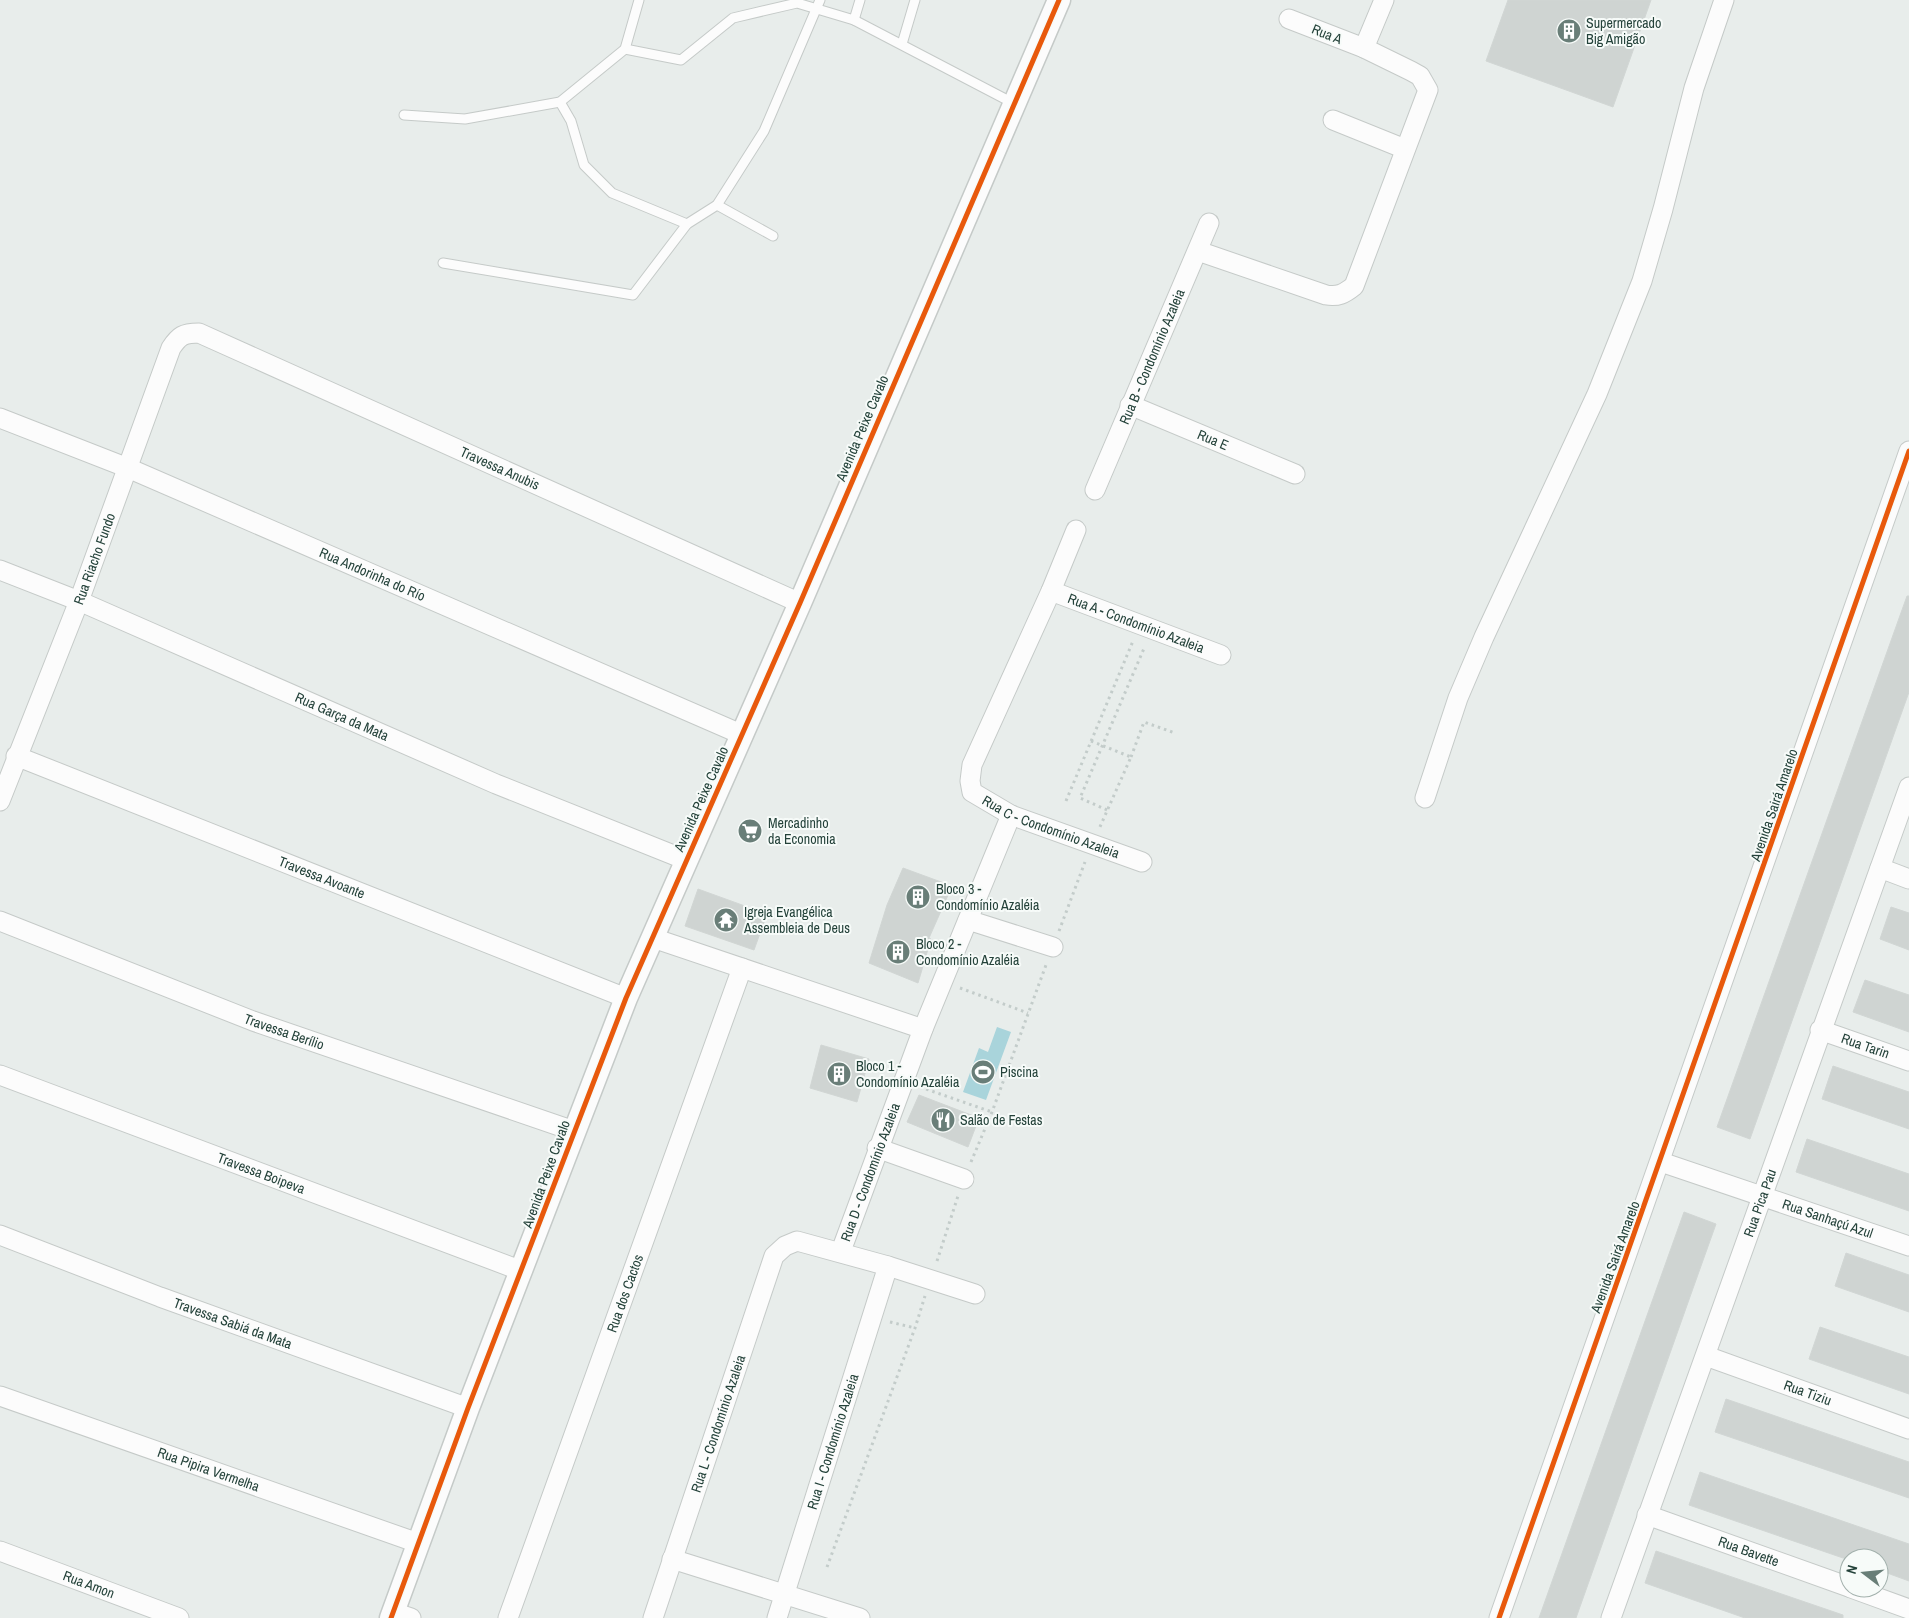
<svg xmlns="http://www.w3.org/2000/svg" width="1909" height="1618" viewBox="0 0 1909 1618" font-family="'Archivo Narrow',sans-serif">
  <style>
    .water { fill: #a9d4db }
    .building { fill: #cfd4d2; stroke: #d1d6d4 }
    .lines { fill: none; stroke-linecap: round; stroke-linejoin: round }
    .service-casing { stroke: #c5cac8; stroke-width: 11 }
    .minor-casing { stroke: #c5cac8; stroke-width: 21 }
    .tertiary-casing { stroke: #c5cac8; stroke-width: 25 }
    .path { stroke: #c3ccca; stroke-width: 3; stroke-dasharray: 2.5 4; stroke-linecap: butt }
    .service { stroke: #fcfcfc; stroke-width: 9 }
    .minor { stroke: #fcfcfc; stroke-width: 19 }
    .tertiary { stroke: #fcfcfc; stroke-width: 22 }
    .cycleway-casing { stroke: #f7fbf9; stroke-width: 8 }
    .cycleway { stroke: #e8590c; stroke-width: 5 }
    .labels { text-anchor: middle; stroke-width: 4; stroke-linejoin: round; paint-order: stroke }
    .poi-label { font-size: 14px; fill: #24423a; stroke: #f7fbf9; text-anchor: start }
    .street-label { font-size: 14px; fill: #24423a; stroke: #f7fbf9 }
  </style>
  <rect width="100%" height="100%" fill="#e8edeb"/>
  <!-- water -->
  <polygon class="water" points="997,1027 1011,1032 986,1100 963,1092 979,1048 988,1052"/>
  <!-- building -->
  <g class="building">
    <polygon points="1508,0 1651,0 1613,107 1486,61"/>
    <polygon points="1907,596 1909,596 1909,692 1750,1139 1717,1127"/>
    <polygon points="903,868 952,886 929,938 931,939 918,983 869,963 887,905"/>
    <polygon points="698,889 767,914 754,950 685,926"/>
    <polygon points="1891,907 1909,913 1909,950 1880,939"/>
    <polygon points="1865,980 1909,995 1909,1032 1853,1012"/>
    <polygon points="821,1045 869,1059 857,1102 810,1088"/>
    <polygon points="1833,1066 1909,1092 1909,1129 1822,1099"/>
    <polygon points="919,1095 979,1118 968,1147 907,1122"/>
    <polygon points="1807,1139 1909,1174 1909,1211 1796,1172"/>
    <polygon points="1684,1212 1716,1224 1691,1294 1576,1618 1539,1618"/>
    <polygon points="1846,1253 1909,1275 1909,1312 1835,1286"/>
    <polygon points="1820,1327 1909,1357 1909,1394 1809,1359"/>
    <polygon points="1726,1399 1909,1462 1909,1498 1715,1432"/>
    <polygon points="1700,1472 1909,1544 1909,1581 1879,1570 1879,1558 1843,1558 1689,1505"/>
    <polygon points="1656,1551 1843,1615 1843,1618 1745,1618 1645,1583"/>
  </g>
  <g class="lines">
    <defs>
      <g id="service">
        <polyline points="854,20 860,0"/>
        <polyline points="902,44 915,0"/>
        <polyline points="625,49 681,60 733,18 797,3 854,20 1013,103"/>
        <polyline points="560,102 571,121 584,165 612,193 687,224"/>
        <polyline points="404,115 465,119 560,102 625,49 639,0"/>
        <polyline points="717,205 773,236"/>
        <polyline points="443,263 633,295 687,224 717,205 764,131 820,0"/>
      </g>
      <g id="minor">
        <polyline points="1364,48 1384,0"/>
        <polyline points="1333,120 1405,149"/>
        <path d="M1198,251L1326,295C1338,297 1344,294 1354,286L1428,90L1420,76L1411,71L1364,48L1289,19"/>
        <path id="s1" d="M1130,405L1295,474"/>
        <path id="s2" d="M0,418L128,468L743,735"/>
        <path id="s3" d="M1095,490L1209,223"/>
        <path id="s4" d="M1076,530L1051,591L972,765L970,781L972,792L1011,815L1142,862"/>
        <path id="s5" d="M0,570L79,601L496,784L686,860"/>
        <path id="s6" d="M1051,591L1221,655"/>
        <path id="s7" d="M16,756L626,998"/>
        <polyline points="1425,798 1458,698 1484,637 1597,394 1642,281 1663,209 1694,88 1724,0"/>
        <path id="s8" d="M0,801L79,601L171,348C179,336 183,333 199,333L800,603"/>
        <polyline points="1880,868 1909,879"/>
        <polyline points="968,920 1053,947"/>
        <path id="s9" d="M0,921L253,1021L574,1131"/>
        <polyline points="653,938 923,1029"/>
        <path id="s10" d="M1820,1030L1909,1061"/>
        <path id="s11" d="M0,1075L522,1271"/>
        <polyline points="877,1148 964,1179"/>
        <path id="s12" d="M1661,1162L1909,1246"/>
        <path id="s13" d="M0,1235L160,1297L468,1408"/>
        <path id="s14" d="M841,1251L923,1029L1011,815"/>
        <path id="s15" d="M1706,1356L1909,1429"/>
        <path id="s16" d="M0,1396L418,1543"/>
        <path id="s17" d="M1647,1515L1849,1587"/>
        <path id="s18" d="M0,1551L179,1618"/>
        <polyline points="672,1559 860,1618"/>
        <polyline points="1851,1588 1909,1609"/>
        <polyline points="393,1612 411,1618"/>
        <path id="s19" d="M508,1618L742,968"/>
        <path id="s20" d="M653,1618L774,1256L785,1246L797,1241L888,1266L975,1294"/>
        <path id="s21" d="M777,1618L888,1266"/>
        <polyline points="1499,1618 1909,451"/>
        <path id="s22" d="M1611,1618L1909,787"/>
      </g>
      <polyline id="tertiary" points="391,1618 468,1408 626,998 800,603 1059,0"/>
    </defs>
    <!-- service casing -->
    <use href="#service" class="service-casing"/>
    <!-- minor casing -->
    <use href="#minor" class="minor-casing"/>
    <!-- tertiary casing -->
    <use href="#tertiary" class="tertiary-casing"/>
    <!-- path -->
    <g class="path">
      <polyline points="1091,741 1131,757 1099,829"/>
      <polyline points="1131,757 1144,722 1175,733"/>
      <polyline points="1066,801 1133,641"/>
      <polyline points="1107,810 1080,798 1145,646"/>
      <polyline points="1059,931 1085,862"/>
      <polyline points="960,988 1028,1013"/>
      <polyline points="920,1087 992,1112"/>
      <polyline points="971,1162 992,1112 1046,965"/>
      <polyline points="937,1261 958,1196"/>
      <polyline points="890,1322 915,1328"/>
      <polyline points="827,1567 915,1328 925,1296"/>
    </g>
    <!-- service -->
    <use href="#service" class="service"/>
    <!-- minor -->
    <use href="#minor" class="minor"/>
    <!-- tertiary -->
    <use href="#tertiary" class="tertiary"/>
    <defs>
      <g id="cycleway">
        <polyline points="391,1618 468,1408 626,998 800,603 1059,0"/>
        <polyline points="1499,1618 1909,451"/>
      </g>
    </defs>
    <!-- cycleway casing -->
    <use href="#cycleway" class="cycleway-casing"/>
    <!-- cycleway -->
    <use href="#cycleway" class="cycleway"/>
  </g>
  <!-- icons -->
  <defs>
    <symbol id="building-disc" viewBox="-11 -11 22 22"><circle r="9.5" fill="#697e78" stroke="#f7fbf9"/><path d="M-4-6H4V6H1V3H-1V6H-4ZM-2.5-4.3h1.7v1.8h-1.7ZM.8-4.3h1.7v1.8H.8ZM-2.5-1h1.7V.8h-1.7ZM.8-1h1.7V.8H.8Z" fill="#fff"/></symbol>
    <symbol id="supermarket-disc" viewBox="-11 -11 22 22"><circle r="9.5" fill="#697e78" stroke="#f7fbf9"/><path d="M-6-5.5h2.5l.6 2H6L4.5 2H-2.5L-4.4-4H-6ZM-1.5 3.2a1.3 1.3 0 1 0 .1 0ZM3 3.2a1.3 1.3 0 1 0 .1 0Z" fill="#fff"/></symbol>
    <symbol id="temple-disc" viewBox="-11 -11 22 22"><circle r="9.5" fill="#697e78" stroke="#f7fbf9"/><path d="M0-6L5-2H3V0L6.5 2.5H4V6H1.5V3h-3V6H-4V2.5H-6.5L-3 0V-2H-5Z" fill="#fff"/></symbol>
    <symbol id="stadium-disc" viewBox="-11 -11 22 22"><circle r="9.5" fill="#697e78" stroke="#f7fbf9"/><path d="M0-5a6.5 5 0 1 0 0 10a6.5 5 0 1 0 0-10ZM-3.5-1.8h7v3.6h-7Z" fill="#fff"/></symbol>
    <symbol id="restaurant-disc" viewBox="-11 -11 22 22"><circle r="9.5" fill="#697e78" stroke="#f7fbf9"/><path d="M-5-6h1v4h1v-4h1v4h1v-4h1v5L-1.5 .5V6h-2V.5L-5-1ZM5-6V6H3V1.5H1.5Q1.5-4 5-6Z" fill="#fff"/></symbol>
  </defs>
  <g fill-rule="evenodd">
    <use href="#building-disc" x="1555" y="17" width="28" height="28"/>
    <use href="#supermarket-disc" x="736" y="817" width="28" height="28"/>
    <use href="#building-disc" x="904" y="883" width="28" height="28"/>
    <use href="#temple-disc" x="712" y="906" width="28" height="28"/>
    <use href="#building-disc" x="884" y="938" width="28" height="28"/>
    <use href="#stadium-disc" x="969" y="1058" width="28" height="28"/>
    <use href="#building-disc" x="825" y="1060" width="28" height="28"/>
    <use href="#restaurant-disc" x="929" y="1106" width="28" height="28"/>
  </g>
  <g class="labels">
    <!-- poi labels -->
    <g class="poi-label">
      <text x="1586" y="28">Supermercado<tspan x="1586" dy="16">Big Amigão</tspan></text>
      <text x="768" y="828">Mercadinho<tspan x="768" dy="16">da Economia</tspan></text>
      <text x="936" y="894">Bloco 3 -<tspan x="936" dy="16">Condomínio Azaléia</tspan></text>
      <text x="744" y="917">Igreja Evangélica<tspan x="744" dy="16">Assembleia de Deus</tspan></text>
      <text x="916" y="949">Bloco 2 -<tspan x="916" dy="16">Condomínio Azaléia</tspan></text>
      <text x="856" y="1071">Bloco 1 -<tspan x="856" dy="16">Condomínio Azaléia</tspan></text>
      <text x="1000" y="1077">Piscina</text>
      <text x="960" y="1125">Salão de Festas</text>
    </g>
    <!-- street labels -->
    <g class="street-label">
      <text transform="translate(1327 34) rotate(22)" y="5">Rua A</text>
      <text dy="5" stroke="none"><textPath href="#s3" startOffset="145">Rua B - Condomínio Azaleia</textPath></text>
      <text transform="translate(862 428) rotate(-67)" y="5">Avenida Peixe Cavalo</text>
      <text dy="5" stroke="none"><textPath href="#s1" startOffset="90">Rua E</textPath></text>
      <text dy="5" stroke="none"><textPath href="#s8" startOffset="848">Travessa Anubis</textPath></text>
      <text dy="5" stroke="none"><textPath href="#s8" startOffset="260">Rua Riacho Fundo</textPath></text>
      <text dy="5" stroke="none"><textPath href="#s2" startOffset="404">Rua Andorinha do Río</textPath></text>
      <text dy="5" stroke="none"><textPath href="#s6" startOffset="91">Rua A - Condomínio Azaleia</textPath></text>
      <text dy="5" stroke="none"><textPath href="#s5" startOffset="372">Rua Garça da Mata</textPath></text>
      <text transform="translate(701 799) rotate(-66)" y="5">Avenida Peixe Cavalo</text>
      <text transform="translate(1774 805) rotate(-71)" y="5">Avenida Sairá Amarelo</text>
      <text dy="5" stroke="none"><textPath href="#s4" startOffset="371">Rua C - Condomínio Azaleia</textPath></text>
      <text dy="5" stroke="none"><textPath href="#s7" startOffset="329">Travessa Avoante</textPath></text>
      <text dy="5" stroke="none"><textPath href="#s9" startOffset="305">Travessa Berílio</textPath></text>
      <text dy="5" stroke="none"><textPath href="#s10" startOffset="48">Rua Tarin</textPath></text>
      <text dy="5" stroke="none"><textPath href="#s14" startOffset="84">Rua D - Condomínio Azaleia</textPath></text>
      <text dy="5" stroke="none"><textPath href="#s11" startOffset="279">Travessa Boipeva</textPath></text>
      <text transform="translate(546 1174) rotate(-70)" y="5">Avenida Peixe Cavalo</text>
      <text dy="5" stroke="none"><textPath href="#s22" startOffset="441">Rua Pica Pau</textPath></text>
      <text dy="5" stroke="none"><textPath href="#s12" startOffset="176">Rua Sanhaçú Azul</textPath></text>
      <text transform="translate(1615 1257) rotate(-70)" y="5">Avenida Sairá Amarelo</text>
      <text dy="5" stroke="none"><textPath href="#s19" startOffset="345">Rua dos Cactos</textPath></text>
      <text dy="5" stroke="none"><textPath href="#s13" startOffset="249">Travessa Sabiá da Mata</textPath></text>
      <text dy="5" stroke="none"><textPath href="#s15" startOffset="108">Rua Tiziu</textPath></text>
      <text dy="5" stroke="none"><textPath href="#s20" startOffset="205">Rua L - Condomínio Azaleia</textPath></text>
      <text dy="5" stroke="none"><textPath href="#s21" startOffset="185">Rua I - Condomínio Azaleia</textPath></text>
      <text dy="5" stroke="none"><textPath href="#s16" startOffset="221">Rua Pipira Vermelha</textPath></text>
      <text dy="5" stroke="none"><textPath href="#s17" startOffset="108">Rua Bavette</textPath></text>
      <text dy="5" stroke="none"><textPath href="#s18" startOffset="95">Rua Amon</textPath></text>
    </g>
  </g>
  <!-- north arrow -->
  <g transform="translate(1864 1573) rotate(286)"><circle r="24" fill="#f7fbf9" stroke="#a3b1ad"/>
  <path d="M0-4L9 19L0 12L-9 19Z" fill="#697e78"/>
  <text y="-8" font-size="14" font-weight="bold" text-anchor="middle" fill="#24423a">N</text>
  </g>
</svg>
